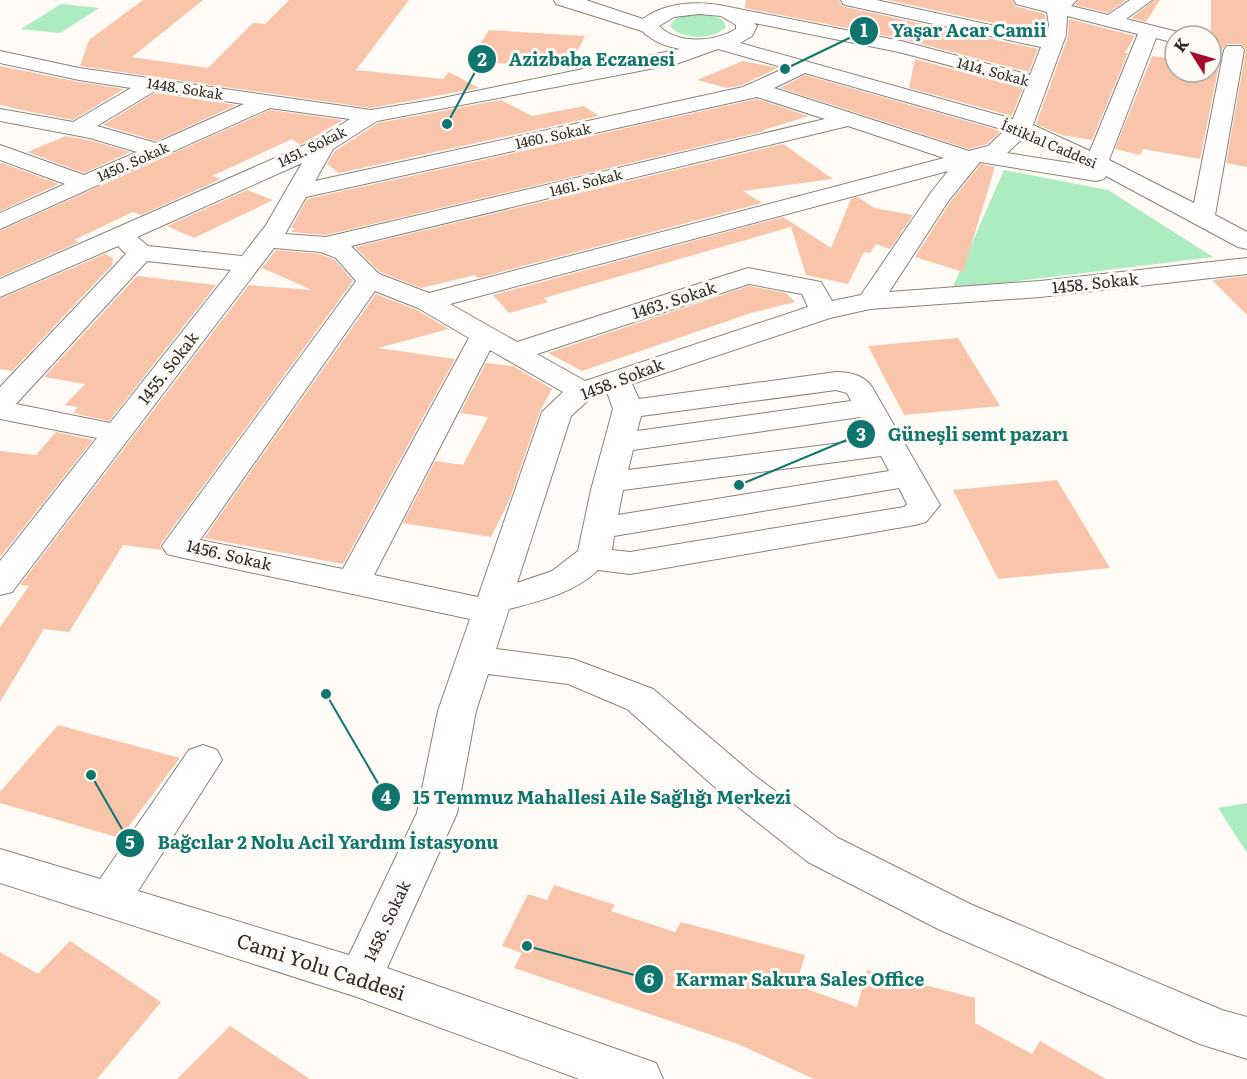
<svg xmlns="http://www.w3.org/2000/svg" width="1247" height="1079" viewBox="0 0 1247 1079" font-family="Literata,serif">
  <style>
    .green { fill: #acecc0 }
    .building { fill: #f8c4aa }
    .lines { fill: none; stroke-linecap: round; stroke-linejoin: round }
    .minor-casing { stroke: #898178; stroke-width: 2 }
    .minor { fill: #fff; fill-rule: evenodd }
    .labels { text-anchor: middle; stroke-width: 6; stroke-linejoin: round; paint-order: stroke }
    .far-street-label { font-size: 14px; fill: #2e2b27; stroke: #fefbf7 }
    .street-label { font-size: 16px; fill: #2e2b27; stroke: #fefbf7 }
    .near-street-label { font-size: 20px; fill: #2e2b27; stroke: #fefbf7 }
    .leader { fill: none; stroke: #0f766e; stroke-width: 2 }
    .callout-dot { fill: #0f766e; stroke: #fefbf7; stroke-width: 2 }
    .mark-label { font-size: 18px; text-anchor: middle; font-weight: bold; fill: #fff }
    .callout-label { font-size: 18px; text-anchor: middle; font-weight: bold; fill: #0f766e; stroke: #fefbf7; stroke-width: 6; stroke-linejoin: round; paint-order: stroke }
  </style>
  <rect width="100%" height="100%" fill="#fefbf7"/>
  <!-- green -->
  <g class="green">
    <polygon points="61,4 99,8 60,33 21,29"/>
    <path d="M699,15C709,15 724,16 726,27C714,40 681,40 670,26C674,15 688,15 699,15Z"/>
    <polygon points="1004,170 1108,190 1213,257 952,289"/>
    <polygon points="1247,803 1247,853 1218,808"/>
  </g>
  <!-- building -->
  <g class="building">
    <polygon points="143,0 203,0 132,57 208,68 253,23 265,24 289,0 409,0 356,70 443,79 449,72 479,88 371,108 80,66 89,40"/>
    <polygon points="746,0 839,0 842,6 850,8 1038,49 1029,72 902,39 745,8"/>
    <polygon points="887,0 1012,0 1015,6 1045,14 1047,25 1044,34"/>
    <polygon points="1079,0 1126,0 1108,13 1075,5"/>
    <polygon points="1154,0 1160,0 1146,22 1131,18"/>
    <polygon points="1211,0 1247,0 1247,167 1226,163 1246,50 1241,44 1227,44 1222,50 1200,159 1143,149 1140,155 1115,149 1152,56 1175,59 1175,72 1211,72"/>
    <polygon points="1069,19 1135,36 1125,53 1128,53 1092,140 1061,135 1036,124 1068,36"/>
    <polygon points="489,30 585,36 569,68 469,61"/>
    <polygon points="915,59 1023,88 1012,116 909,88"/>
    <polygon points="743,61 778,68 742,85 727,88 697,80"/>
    <polygon points="0,66 79,82 124,89 73,120 27,111 0,105"/>
    <polygon points="805,75 1001,131 987,144 969,149 780,88"/>
    <polygon points="155,93 236,105 156,141 103,125"/>
    <polygon points="757,99 809,116 763,130 765,131 326,235 291,232 295,228 291,228 307,199"/>
    <polygon points="501,100 532,116 584,106 599,116 339,173 327,164 335,151 378,123"/>
    <polygon points="270,110 343,120 300,145 292,139 212,176 221,179 141,215 133,212 74,240 79,242 0,277 0,231"/>
    <polygon points="66,136 89,140 130,152 84,173 27,152"/>
    <polygon points="783,144 833,179 743,191 762,203 478,278 475,275 421,288 380,272 355,247"/>
    <polygon points="2,163 59,184 0,211 0,164"/>
    <polygon points="981,164 995,167 963,272 915,257 951,201"/>
    <polygon points="247,190 273,200 194,238 167,226"/>
    <polygon points="858,197 874,208 913,215 890,249 876,244 870,253 864,252 848,284 806,275 791,227 544,298 548,302 509,313 493,295 783,217 831,248 851,199"/>
    <polygon points="276,250 320,254 335,260 353,281 160,545 162,550 123,545 69,632 44,629 0,702 0,627 29,586 20,585 249,285 312,290 262,268"/>
    <polygon points="105,254 113,258 112,265 12,371 0,369 0,299"/>
    <polygon points="137,276 216,285 109,421 73,413 78,407 65,405 85,384 44,377"/>
    <polygon points="1247,276 1247,315 1212,280"/>
    <polygon points="749,286 786,293 795,302 751,313 582,371 548,353"/>
    <polygon points="376,294 417,310 449,329 378,348 455,359 343,564 204,538"/>
    <polygon points="958,338 1000,406 904,415 868,346"/>
    <polygon points="486,363 513,366 552,389 540,411 509,501 491,537 403,523 435,461 463,465 488,417 460,413"/>
    <polygon points="56,432 93,440 0,557 0,451 36,455"/>
    <polygon points="1057,480 1110,568 998,579 953,490"/>
    <polygon points="58,725 180,758 120,838 0,803 0,792"/>
    <polygon points="554,885 615,905 611,911 675,932 681,922 805,955 796,985 857,1007 867,970 975,998 975,1023 1032,1054 1040,1041 1106,1079 814,1079 738,1044 514,968 522,953 502,946 528,894 547,900"/>
    <polygon points="70,941 161,1002 97,1079 0,1079 0,952 38,974"/>
    <polygon points="230,1026 310,1079 177,1079"/>
  </g>
  <g class="lines">
    <defs>
      <path id="minor" d="M554,0H586L643,19C664,3 694,1 719,5L901,41L1030,75L1041,47L850,6L843,4L841,0H876L1046,37L1049,25L1047,12L1016,4L1014,0H1077L1071,6L1108,15L1130,0H1152L1126,19L1182,33L1184,36H1175V43L1156,38L1109,160L1194,203L1224,50L1227,46H1241L1244,50L1215,215L1247,232V249L1238,247L1106,176L1104,179L1096,181L980,162L949,200L889,292L1040,281L1247,258V274L1040,297L870,309L830,318L632,384L639,399L836,372C849,372 864,375 872,387L940,505L926,522L915,525L630,574L598,570C574,593 540,601 509,609L496,649L573,659L653,689L755,776L838,838L970,904L1222,1010L1247,1017V1059L1200,1044L940,930L808,862L727,798L627,709L568,684L488,674L476,711L457,813L387,968L656,1063L663,1079H579L357,997L0,883V849L100,879L189,750L203,745L217,750L222,760L138,891L349,955L417,813L438,711L470,619L179,557L167,554L162,546L356,281L336,258L321,252L274,248L12,592L0,595V561L97,438L0,419V387L126,254L118,246L0,297V279L316,140L350,119L270,108L0,229V213L65,184L0,160V145L84,175L137,152L90,138L0,121V109L73,122L131,88L79,80L0,63V51L79,68L371,110L438,99L680,49C665,46 654,42 642,31L556,4ZM699,14L721,16L736,25V29C715,42 678,45 659,26L674,17ZM1067,16L1138,34L1090,151L1033,125L1066,35ZM754,23L899,52L1026,86L1013,119L740,43L752,36L757,26ZM718,49L785,68L743,87L315,181L333,149L377,121L676,64ZM805,73L1005,130L988,146L969,151L774,88ZM155,91L244,104L156,143L97,126ZM757,97L825,119L326,237L285,234L306,197ZM848,126L944,158L429,293L379,274L351,246ZM1024,137L1083,165L1007,153ZM302,163L266,225L242,256L148,246L137,237ZM948,171L932,191L861,295L832,301L821,282L748,268L517,342L450,304ZM147,261L231,270L110,423L16,404ZM749,284L802,294L808,307L585,381L537,354ZM375,291L418,308L469,338L343,569L200,540ZM490,350L563,392L542,412L478,597L374,575ZM836,390L847,393L851,401L637,431L641,416ZM607,392L613,409L591,490L578,551L552,571L517,583L571,416L592,397ZM860,417L872,439L628,470L633,450ZM881,456L889,471L618,515L623,490ZM899,488L907,504L904,507L630,552L612,550L614,536Z"/>
    </defs>
    <!-- minor casing -->
    <use href="#minor" class="minor-casing"/>
    <!-- minor -->
    <use href="#minor" class="minor"/>
  </g>
  <g class="labels">
    <!-- far-street labels -->
    <g class="far-street-label">
      <text transform="translate(993 72) rotate(15)" y="5">1414. Sokak</text>
      <text transform="translate(185 89) rotate(9)" y="5">1448. Sokak</text>
      <text transform="translate(553 136) rotate(-12)" y="5">1460. Sokak</text>
      <text transform="translate(1049 144) rotate(23)" y="5">İstiklal Caddesi</text>
      <text transform="translate(312 147) rotate(-26)" y="5">1451. Sokak</text>
      <text transform="translate(133 162) rotate(-24)" y="5">1450. Sokak</text>
      <text transform="translate(586 183) rotate(-14)" y="5">1461. Sokak</text>
    </g>
    <!-- street labels -->
    <g class="street-label">
      <text transform="translate(1095 283) rotate(-6)" y="6">1458. Sokak</text>
      <text transform="translate(674 300) rotate(-18)" y="6">1463. Sokak</text>
      <text transform="translate(168 368) rotate(-52)" y="6">1455. Sokak</text>
      <text transform="translate(622 379) rotate(-21)" y="6">1458. Sokak</text>
      <text transform="translate(229 555) rotate(13)" y="6">1456. Sokak</text>
      <text transform="translate(387 921) rotate(-65)" y="6">1458. Sokak</text>
    </g>
    <!-- near-street labels -->
    <g class="near-street-label">
      <text transform="translate(321 967) rotate(18)" y="7">Cami Yolu Caddesi</text>
    </g>
  </g>
  <!-- callouts -->
  <path class="leader" d="M785 69L864 31M447 124L482 59M739 485L861 434M326 694L386 797M91 775L130 843M527 946L649 979"/>
  <g class="callout-dot">
    <circle cx="785" cy="69" r="6"/>
    <circle cx="447" cy="124" r="6"/>
    <circle cx="739" cy="485" r="6"/>
    <circle cx="326" cy="694" r="6"/>
    <circle cx="91" cy="775" r="6"/>
    <circle cx="527" cy="946" r="6"/>
    <circle cx="864" cy="31" r="15"/>
    <circle cx="482" cy="59" r="15"/>
    <circle cx="861" cy="434" r="15"/>
    <circle cx="386" cy="797" r="15"/>
    <circle cx="130" cy="843" r="15"/>
    <circle cx="649" cy="979" r="15"/>
  </g>
  <g class="mark-label">
    <text x="864" y="37">1</text>
    <text x="482" y="66">2</text>
    <text x="861" y="441">3</text>
    <text x="386" y="804">4</text>
    <text x="130" y="849">5</text>
    <text x="649" y="986">6</text>
  </g>
  <g class="callout-label">
    <text x="969" y="37">Yaşar Acar Camii</text>
    <text x="592" y="66">Azizbaba Eczanesi</text>
    <text x="978" y="441">Güneşli semt pazarı</text>
    <text x="602" y="804">15 Temmuz Mahallesi Aile Sağlığı Merkezi</text>
    <text x="328" y="849">Bağcılar 2 Nolu Acil Yardım İstasyonu</text>
    <text x="800" y="986">Karmar Sakura Sales Office</text>
  </g>
  <!-- north arrow -->
  <g transform="translate(1193 54) rotate(307)"><circle r="28" fill="#fefbf7" stroke="#aba8a4" stroke-width="1.5"/>
  <path d="M0-4.5L10 22L0 15L-10 22Z" fill="#a60b2b"/>
  <text y="-9" font-size="16" font-weight="bold" text-anchor="middle" fill="#2e2b27">K</text>
  </g>
</svg>
